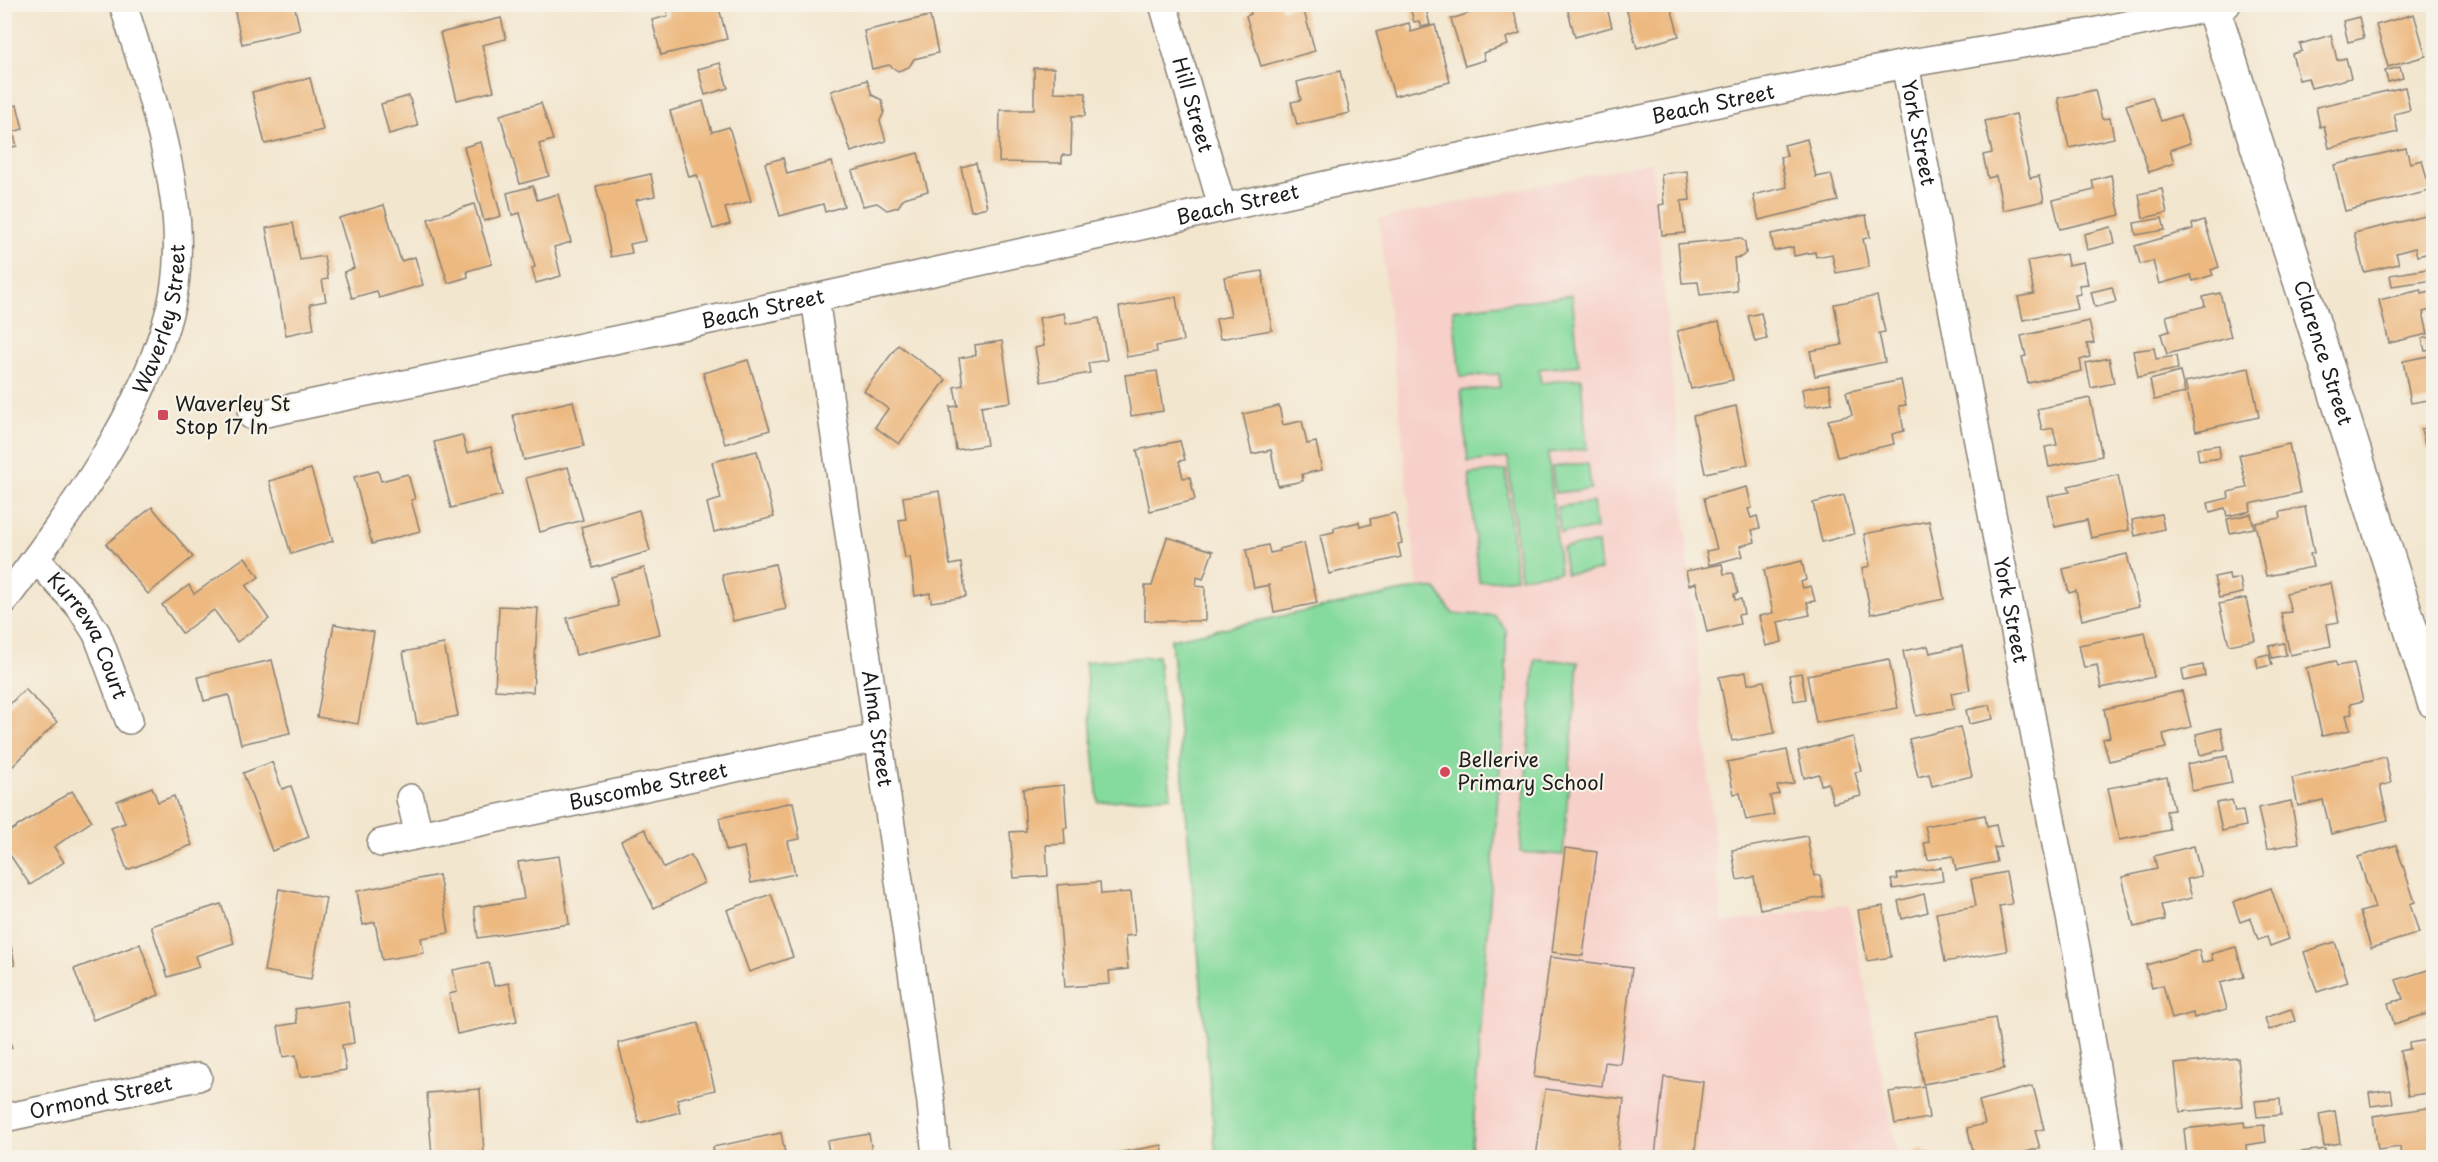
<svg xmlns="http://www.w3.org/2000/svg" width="2438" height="1162" viewBox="0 0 2438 1162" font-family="'Playpen Sans',sans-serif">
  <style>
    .built { fill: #f7d0ca }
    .green { fill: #85da9d; stroke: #507b5c; stroke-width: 1.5 }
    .building { fill: #edb981 }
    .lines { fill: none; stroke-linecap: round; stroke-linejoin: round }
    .street-casing { stroke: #888176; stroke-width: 30 }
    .secondary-casing { stroke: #888176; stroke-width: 36 }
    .street { stroke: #fff; stroke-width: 27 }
    .secondary { stroke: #fff; stroke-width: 33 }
    .poi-dot { fill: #d1495b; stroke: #f7f3e8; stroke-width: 2 }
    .labels { text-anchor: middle; stroke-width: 4.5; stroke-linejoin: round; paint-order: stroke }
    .street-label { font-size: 20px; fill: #1c1c1c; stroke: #f7f3e8 }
    .poi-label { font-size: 20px; fill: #1c1c1c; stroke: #f7f3e8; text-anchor: start }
  </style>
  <rect width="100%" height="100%" fill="#f7f3e8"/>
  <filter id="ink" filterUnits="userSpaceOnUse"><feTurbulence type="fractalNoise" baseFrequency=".0167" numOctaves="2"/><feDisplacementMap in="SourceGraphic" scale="12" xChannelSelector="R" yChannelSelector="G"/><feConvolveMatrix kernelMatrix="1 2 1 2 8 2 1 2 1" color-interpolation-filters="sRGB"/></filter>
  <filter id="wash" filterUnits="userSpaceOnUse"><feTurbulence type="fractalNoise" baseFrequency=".008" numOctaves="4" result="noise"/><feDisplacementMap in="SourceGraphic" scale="24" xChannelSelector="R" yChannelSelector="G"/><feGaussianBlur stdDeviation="1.35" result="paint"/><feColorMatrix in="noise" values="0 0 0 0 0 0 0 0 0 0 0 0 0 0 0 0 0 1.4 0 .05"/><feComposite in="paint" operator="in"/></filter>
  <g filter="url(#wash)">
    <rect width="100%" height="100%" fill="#f3e6cf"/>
    <!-- built -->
    <polygon class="built" points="1652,162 1722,923 1849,904 1898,1157 1216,1157 1171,639 1418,588 1379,219"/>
    <!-- green -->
    <g class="green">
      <polygon points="1572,295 1579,365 1539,369 1541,383 1581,378 1587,449 1548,453 1560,572 1520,577 1508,458 1468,462 1461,391 1500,387 1499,374 1460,377 1453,310"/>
      <polygon points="1588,463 1591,489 1555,493 1552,467"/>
      <polygon points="1506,470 1516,578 1479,582 1469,474"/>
      <polygon points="1593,502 1596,529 1560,533 1557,507"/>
      <polygon points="1598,543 1601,570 1566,574 1562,548"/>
      <polygon points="1418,588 1436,589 1453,614 1494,615 1506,630 1506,687 1471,1157 1216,1157 1171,639"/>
      <polygon points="1158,656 1171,796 1098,802 1085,662"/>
      <polygon points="1535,659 1578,662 1563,855 1520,852"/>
    </g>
    <g id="blocks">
      <!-- building -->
      <g class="building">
        <polygon points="233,4 294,4 300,30 242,44"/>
        <polygon points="665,4 718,4 727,39 661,55 652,20 668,16"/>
        <polygon points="1248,4 1280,4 1282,10 1302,4 1315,51 1261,66 1246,16 1251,14"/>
        <polygon points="1409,4 1425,4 1430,25 1421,27 1419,21 1414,22"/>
        <polygon points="1498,4 1512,4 1520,33 1506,38 1508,45 1483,53 1485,60 1465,66 1451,19"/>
        <polygon points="1566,4 1606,4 1612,27 1575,37"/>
        <polygon points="1625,4 1670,4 1679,36 1637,48"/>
        <polygon points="2414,14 2426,56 2388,67 2376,25"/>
        <polygon points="930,16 938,53 914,59 909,67 898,71 889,65 872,69 864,31"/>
        <polygon points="2359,17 2364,38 2348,42 2343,21"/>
        <polygon points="501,18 506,39 482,45 494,91 457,100 440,33"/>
        <polygon points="1409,23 1411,32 1435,25 1450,82 1394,96 1376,32"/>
        <polygon points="2331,35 2337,60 2346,58 2351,78 2311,88 2308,78 2299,80 2292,54 2302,51 2300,44"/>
        <polygon points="720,63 728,88 705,95 698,69"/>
        <polygon points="2400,67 2403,78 2388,82 2385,71"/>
        <polygon points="1034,68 1054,68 1054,92 1086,93 1085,116 1072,116 1071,155 1062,155 1062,163 999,162 1000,110 1034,110"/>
        <polygon points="1340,71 1350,113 1297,125 1291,102 1301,100 1297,82"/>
        <polygon points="310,78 323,130 265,144 252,92"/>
        <polygon points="867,80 872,95 882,100 884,112 880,121 886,141 851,152 831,91"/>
        <polygon points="2405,87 2410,110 2394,114 2398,132 2329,148 2324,126 2320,127 2316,107"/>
        <polygon points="2095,90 2102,119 2110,118 2114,138 2069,148 2058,98"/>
        <polygon points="409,96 418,126 389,134 381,104"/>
        <polygon points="2152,97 2161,121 2180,115 2190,143 2170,150 2174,163 2149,172 2126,105"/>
        <polygon points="703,101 712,132 729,127 751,201 725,208 730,224 713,229 697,175 689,177 670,111"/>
        <polygon points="541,103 553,140 539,144 549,176 520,184 500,115"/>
        <polygon points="17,105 23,129 13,132 17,146 5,149 5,108"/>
        <polygon points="2016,114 2030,178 2039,176 2044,201 2003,210 1996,176 1988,178 1983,155 1992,153 1985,121"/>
        <polygon points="1807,139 1816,177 1831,174 1838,201 1759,220 1753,195 1787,187 1780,157 1787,156 1784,145"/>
        <polygon points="481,142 501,216 484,221 464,147"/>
        <polygon points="2406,148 2410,163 2422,160 2430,191 2345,211 2334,165"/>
        <polygon points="918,153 928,191 904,198 898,207 887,210 877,203 863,206 852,171"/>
        <polygon points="783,158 787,174 832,162 844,206 825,212 823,204 780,216 765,163"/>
        <polygon points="976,163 987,207 971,211 961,167"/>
        <polygon points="1687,171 1690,200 1681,201 1685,233 1662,235 1659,205 1664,204 1661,174"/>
        <polygon points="651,174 655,196 636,200 645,241 630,244 632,253 611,257 596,186"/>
        <polygon points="2111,175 2120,215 2060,229 2053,200 2094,190 2092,180"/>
        <polygon points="533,186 537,200 558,194 571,242 554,247 561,276 536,283 532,268 535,267 520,213 512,215 507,193"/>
        <polygon points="2162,189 2167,213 2143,218 2139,194"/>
        <polygon points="474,204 492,264 467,271 468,277 448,283 428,219"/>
        <polygon points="384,205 401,261 415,257 423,285 379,298 377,291 352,298 344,272 354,268 339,218"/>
        <polygon points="2434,214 2434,252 2417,256 2415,248 2396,253 2399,264 2364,272 2354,233"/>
        <polygon points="1866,215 1870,237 1863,239 1869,267 1836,273 1832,254 1816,257 1815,252 1794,256 1793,247 1774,251 1771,234"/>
        <polygon points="2162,218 2165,230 2136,235 2134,223"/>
        <polygon points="2204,220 2219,267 2211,270 2213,275 2193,281 2191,275 2159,284 2153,261 2140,264 2135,246 2193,229 2192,224"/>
        <polygon points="293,223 300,260 324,256 328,279 322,280 326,301 310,304 314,329 286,335 266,228"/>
        <polygon points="2111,227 2115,243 2087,250 2084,234"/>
        <polygon points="1740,238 1745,242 1746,253 1741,257 1734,258 1737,291 1700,295 1698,282 1682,283 1678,244"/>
        <polygon points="2066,254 2068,265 2083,262 2088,284 2079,285 2081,294 2075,295 2078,309 2023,320 2018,297 2034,294 2028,261"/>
        <polygon points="2434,268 2434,280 2392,286 2390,275"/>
        <polygon points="1262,271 1272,330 1220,339 1216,319 1231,316 1224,277"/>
        <polygon points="2112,287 2116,302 2095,307 2091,292"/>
        <polygon points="2421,290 2422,293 2434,290 2434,309 2423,312 2428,334 2389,343 2379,300"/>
        <polygon points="2220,293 2231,337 2167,354 2161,334 2170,331 2166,316 2205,306 2203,297"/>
        <polygon points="1877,296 1885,332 1879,333 1885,362 1815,376 1810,351 1842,345 1834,304"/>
        <polygon points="1176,297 1183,341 1156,346 1157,352 1127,357 1119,307"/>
        <polygon points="1064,313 1066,324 1099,318 1107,360 1088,363 1090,373 1041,382 1035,348 1044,346 1039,318"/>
        <polygon points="1761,313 1767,339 1755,342 1748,316"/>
        <polygon points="2089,321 2094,343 2087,344 2090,357 2080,360 2082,371 2028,383 2022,357 2026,356 2021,336"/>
        <polygon points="1719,322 1733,380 1691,389 1677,331"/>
        <polygon points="2434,336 2434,349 2425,351 2422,339"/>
        <polygon points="1002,341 1011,402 981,406 987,445 956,450 950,407 958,406 954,387 963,385 959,358 976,355 975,345"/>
        <polygon points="898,345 946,380 899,444 875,427 888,409 864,391"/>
        <polygon points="2154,348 2156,359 2176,356 2178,369 2138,377 2133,351"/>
        <polygon points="2434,355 2434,399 2411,403 2403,361"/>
        <polygon points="2109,358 2114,383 2091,388 2086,363"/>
        <polygon points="748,360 770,430 725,444 703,373"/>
        <polygon points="2249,368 2259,417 2196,431 2185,382"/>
        <polygon points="1157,371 1163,411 1131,416 1125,375"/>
        <polygon points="2180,372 2185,393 2154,400 2150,380"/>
        <polygon points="1901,380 1906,405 1899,406 1904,431 1892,434 1894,444 1837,457 1828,420 1852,415 1846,392"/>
        <polygon points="1829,384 1832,403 1805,407 1802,389"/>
        <polygon points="2090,398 2102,456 2049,467 2045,447 2057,445 2053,428 2042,430 2037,409"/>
        <polygon points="573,401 584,446 524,460 513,415"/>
        <polygon points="1279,406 1283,425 1302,421 1307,444 1316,442 1322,470 1302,474 1303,481 1278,486 1271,450 1252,454 1243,414"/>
        <polygon points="1736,406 1748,464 1705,473 1693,416"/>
        <polygon points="2434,427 2434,447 2426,449 2421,429"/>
        <polygon points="462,435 467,453 491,447 502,495 451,508 434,442"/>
        <polygon points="1180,441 1185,460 1179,461 1183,478 1190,477 1195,500 1150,511 1137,450"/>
        <polygon points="2289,444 2300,493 2250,504 2251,511 2227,516 2225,508 2210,512 2208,503 2229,498 2228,492 2247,488 2239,455"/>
        <polygon points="2219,445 2220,458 2199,461 2197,448"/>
        <polygon points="757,451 774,517 714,532 707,503 721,499 712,462"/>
        <polygon points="568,467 583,520 540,532 526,478"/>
        <polygon points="311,469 333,541 291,554 269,481"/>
        <polygon points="378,471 381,481 408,474 415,499 411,500 420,531 372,544 354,477"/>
        <polygon points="2118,475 2129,530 2091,538 2087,520 2055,527 2048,496 2070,492 2068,486"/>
        <polygon points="1747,487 1752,508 1748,509 1751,518 1757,516 1760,528 1752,530 1755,542 1740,546 1743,556 1709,565 1706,551 1717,549 1704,498"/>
        <polygon points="939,491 950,565 961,563 966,597 931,602 930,593 915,596 910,557 905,558 899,520 906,519 903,497"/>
        <polygon points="1844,495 1854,534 1822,542 1813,503"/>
        <polygon points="152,507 193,557 148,594 106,544"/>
        <polygon points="2305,507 2314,553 2310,554 2313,567 2266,576 2255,523 2281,518 2280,512"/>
        <polygon points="639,510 650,551 593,568 581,527"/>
        <polygon points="1395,513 1402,543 1398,544 1401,557 1329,574 1320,535 1334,532 1334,528 1359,522 1360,527 1371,524 1370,519"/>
        <polygon points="2161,514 2164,529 2135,536 2132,520"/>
        <polygon points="2251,514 2254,528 2230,533 2227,519"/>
        <polygon points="1929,521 1944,599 1871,614 1862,568 1870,566 1864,534"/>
        <polygon points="1167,537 1213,551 1203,579 1197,577 1196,586 1205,587 1205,621 1145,621 1145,586 1152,586"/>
        <polygon points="1304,543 1317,603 1274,612 1269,585 1254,588 1246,550 1268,545 1270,553 1280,551 1279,549"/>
        <polygon points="2127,554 2139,606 2082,620 2076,591 2069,593 2063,569"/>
        <polygon points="245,557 259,577 246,586 269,619 237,642 214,610 182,633 162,605 189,585 194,594"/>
        <polygon points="1802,561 1806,580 1801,582 1803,588 1811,586 1815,601 1807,602 1810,615 1778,622 1782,642 1766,646 1759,616 1773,613 1764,570"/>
        <polygon points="775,564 786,609 733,621 722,575"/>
        <polygon points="1722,564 1724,574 1733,573 1738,593 1734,594 1735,600 1741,599 1744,614 1738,615 1740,624 1707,632 1696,583 1689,585 1686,571"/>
        <polygon points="644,568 660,634 576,655 567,618 618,606 611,577"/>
        <polygon points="2229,574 2230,580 2240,578 2243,593 2219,598 2214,577"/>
        <polygon points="2331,583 2339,622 2327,624 2331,646 2290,655 2281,613 2291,612 2286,593"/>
        <polygon points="2246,598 2255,640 2229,645 2219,604"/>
        <polygon points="499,606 538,608 533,692 495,690"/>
        <polygon points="334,624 374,632 358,724 317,717"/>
        <polygon points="2145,632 2154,677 2101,688 2097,665 2084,668 2079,645"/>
        <polygon points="2284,643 2286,655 2272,658 2269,646"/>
        <polygon points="444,644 458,716 417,724 403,652"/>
        <polygon points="1928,646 1930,653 1962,646 1970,690 1951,693 1954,709 1916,716 1903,651"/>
        <polygon points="2269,654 2272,665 2258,668 2256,657"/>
        <polygon points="1889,659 1898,708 1816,723 1807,675"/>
        <polygon points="272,660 290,733 241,744 229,695 204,701 198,677"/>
        <polygon points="2335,661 2337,666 2354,663 2363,701 2350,704 2352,714 2346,715 2350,730 2322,736 2306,668"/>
        <polygon points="2203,665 2205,676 2184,681 2182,669"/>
        <polygon points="1746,672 1748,684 1764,681 1775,733 1732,741 1719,677"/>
        <polygon points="1801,673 1806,699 1794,701 1789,675"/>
        <polygon points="25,689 57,722 4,775 4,710"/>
        <polygon points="2182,691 2191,727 2163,734 2166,748 2109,761 2103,739 2110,737 2104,709"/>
        <polygon points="1990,705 1993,719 1969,724 1966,710"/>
        <polygon points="1960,727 1972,776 1932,786 1929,774 1918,777 1909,739"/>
        <polygon points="2221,728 2225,749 2200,755 2196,734"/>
        <polygon points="1853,737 1861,771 1855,772 1861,796 1833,803 1828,783 1821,785 1819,774 1804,778 1798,751"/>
        <polygon points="1787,750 1794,783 1777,786 1779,794 1770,796 1774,815 1746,820 1740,793 1734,794 1727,762"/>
        <polygon points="2227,756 2232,783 2192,791 2187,764"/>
        <polygon points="2385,757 2391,783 2380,786 2388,820 2331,834 2323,800 2298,806 2292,778"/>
        <polygon points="272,762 282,789 291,786 309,837 272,851 243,773"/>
        <polygon points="2167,777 2174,810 2166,811 2170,830 2119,840 2108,788"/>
        <polygon points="1064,785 1067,828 1064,828 1065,844 1046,845 1048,876 1014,878 1010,832 1026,831 1023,789"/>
        <polygon points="152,787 158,802 174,796 192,845 127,870 111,828 125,823 117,801"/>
        <polygon points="72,791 92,821 54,847 64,862 30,885 4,846 4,835"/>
        <polygon points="2232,800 2235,812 2243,811 2246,826 2222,831 2216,803"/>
        <polygon points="2291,801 2299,843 2267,849 2258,808"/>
        <polygon points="793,802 800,839 788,841 795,874 751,883 744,847 726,851 719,818"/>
        <polygon points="1985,815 1987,827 1996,825 2001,847 1994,848 1997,862 1956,870 1953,856 1928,860 1924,843 1929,842 1925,826"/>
        <polygon points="645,829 664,868 691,855 704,883 654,908 621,841"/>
        <polygon points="1807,836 1814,876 1820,875 1824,897 1760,909 1754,877 1737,880 1732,850"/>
        <polygon points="2396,845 2415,902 2410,904 2419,933 2371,948 2360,912 2375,908 2358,857"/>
        <polygon points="2194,846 2201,876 2187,879 2192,898 2161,905 2165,920 2134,927 2122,877 2157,869 2154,856"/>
        <polygon points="1565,848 1597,852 1583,956 1552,952"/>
        <polygon points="559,856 569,924 478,938 474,907 524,899 518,862"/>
        <polygon points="1941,867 1943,881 1893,889 1891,880 1898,879 1897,874"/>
        <polygon points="2006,872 2012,904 1999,906 2007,951 1945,962 1936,913 1976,906 1971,879"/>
        <polygon points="439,875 449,933 421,938 424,953 382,960 375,922 363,925 357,891"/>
        <polygon points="1100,882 1101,894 1131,892 1135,935 1125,936 1128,969 1109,971 1110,984 1065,987 1057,885"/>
        <polygon points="2271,888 2289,939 2270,946 2267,937 2258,940 2251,918 2240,922 2233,902"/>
        <polygon points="279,889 326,898 311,979 264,971"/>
        <polygon points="771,894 793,957 749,972 727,910"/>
        <polygon points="1924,894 1928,912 1902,919 1898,901"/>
        <polygon points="221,904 234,943 195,956 199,967 168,977 151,926"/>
        <polygon points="1883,906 1891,957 1867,961 1858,910"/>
        <polygon points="9,937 15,965 4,967 4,938"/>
        <polygon points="2335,942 2348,982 2317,992 2304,952"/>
        <polygon points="140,944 159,995 93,1020 74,969"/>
        <polygon points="2236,947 2244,977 2220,983 2227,1009 2194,1018 2193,1013 2172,1019 2163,985 2152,988 2146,965 2199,950 2202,963 2213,960 2211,954"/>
        <polygon points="1550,957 1632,968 1620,1064 1605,1062 1602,1086 1534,1077"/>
        <polygon points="489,963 494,986 509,983 517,1021 457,1034 449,994 457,992 453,970"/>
        <polygon points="2434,968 2434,1023 2430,1013 2394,1024 2388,1003 2403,999 2396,980"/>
        <polygon points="348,1001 354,1043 342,1045 346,1070 300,1077 296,1055 283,1057 278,1026 297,1023 295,1009"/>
        <polygon points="2291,1009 2295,1021 2269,1030 2265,1018"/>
        <polygon points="1995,1018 2004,1069 1923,1084 1914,1032"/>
        <polygon points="698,1023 715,1090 677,1099 680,1112 639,1123 618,1043"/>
        <polygon points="4,1025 12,1048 4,1050"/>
        <polygon points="2434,1039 2434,1092 2408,1096 2400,1051 2410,1049 2409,1043"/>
        <polygon points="2238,1058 2243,1106 2180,1112 2175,1064"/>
        <polygon points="1664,1077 1703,1082 1694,1158 1655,1156"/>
        <polygon points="1924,1086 1929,1118 1895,1124 1889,1092"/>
        <polygon points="2033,1086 2044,1129 2035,1131 2040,1148 2004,1158 1975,1158 1967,1128 1985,1124 1979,1101"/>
        <polygon points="480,1089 484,1152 432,1156 427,1093"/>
        <polygon points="1545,1089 1624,1099 1617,1158 1536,1158"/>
        <polygon points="2391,1090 2393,1103 2371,1106 2369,1093"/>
        <polygon points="2280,1099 2281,1115 2257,1117 2255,1101"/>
        <polygon points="2434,1107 2434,1158 2401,1158 2400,1147 2378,1150 2373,1116"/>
        <polygon points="2335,1111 2340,1143 2324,1146 2319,1114"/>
        <polygon points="2244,1122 2245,1127 2264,1125 2266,1142 2246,1145 2247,1158 2187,1158 2184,1129"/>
        <polygon points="781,1133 786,1158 715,1158 713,1147"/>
        <polygon points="869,1134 873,1158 830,1158 827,1141"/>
        <polygon points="1162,1145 1164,1158 1111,1158 1111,1154"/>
        <polygon points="1924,1149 1925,1158 1901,1158 1900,1154"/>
        <polygon points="2325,1149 2326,1158 2275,1158 2274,1155"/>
      </g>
    </g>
  </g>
  <g filter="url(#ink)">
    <use href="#blocks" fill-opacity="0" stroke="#888176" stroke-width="1.5"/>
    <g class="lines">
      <defs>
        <g id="street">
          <path id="s1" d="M1163,4L1222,206"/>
          <path id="s2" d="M1905,64L2077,953L2111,1158"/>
          <path id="s3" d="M815,298L931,1103L936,1158"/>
          <path id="s4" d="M252,416L815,298L1335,183L1905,64L2093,32L2227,4"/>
          <path id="s5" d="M36,559L80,607L97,634L129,720"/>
          <path id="s6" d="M4,601C69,514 144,413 171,306C179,273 179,231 174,198C165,132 143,68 123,4"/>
          <polyline points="410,798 419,835"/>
          <path id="s7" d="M381,843L877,738"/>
          <path id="s8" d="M4,1118L198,1077"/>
        </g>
        <g id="secondary">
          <path id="s9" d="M2212,4L2434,702"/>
        </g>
      </defs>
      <!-- street casing -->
      <use href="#street" class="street-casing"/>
      <!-- secondary casing -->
      <use href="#secondary" class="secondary-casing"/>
      <!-- street -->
      <use href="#street" class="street"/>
      <!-- secondary -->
      <use href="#secondary" class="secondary"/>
    </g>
  </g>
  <!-- markers -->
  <g class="poi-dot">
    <rect x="157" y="409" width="12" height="12" rx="3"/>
    <circle cx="1445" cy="772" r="6"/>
  </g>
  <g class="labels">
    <!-- street labels -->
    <g class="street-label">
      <text dy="7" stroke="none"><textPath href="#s4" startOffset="1494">Beach Street</textPath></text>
      <text dy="7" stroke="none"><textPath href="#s1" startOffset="105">Hill Street</textPath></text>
      <text dy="7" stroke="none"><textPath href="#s2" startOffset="70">York Street</textPath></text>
      <text dy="7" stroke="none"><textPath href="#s4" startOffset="1008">Beach Street</textPath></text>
      <text dy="7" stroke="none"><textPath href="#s4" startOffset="522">Beach Street</textPath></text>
      <text dy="7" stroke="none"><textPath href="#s6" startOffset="326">Waverley Street</textPath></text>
      <text dy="7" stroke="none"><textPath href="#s9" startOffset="366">Clarence Street</textPath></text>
      <text dy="7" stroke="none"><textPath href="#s2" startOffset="556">York Street</textPath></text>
      <text dy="7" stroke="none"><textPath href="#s5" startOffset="94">Kurrewa Court</textPath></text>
      <text dy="7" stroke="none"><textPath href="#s3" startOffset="435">Alma Street</textPath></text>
      <text dy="7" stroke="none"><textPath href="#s7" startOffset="273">Buscombe Street</textPath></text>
      <text dy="7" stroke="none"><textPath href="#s8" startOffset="99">Ormond Street</textPath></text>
    </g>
    <!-- poi labels -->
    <g class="poi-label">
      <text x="175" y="411">Waverley St<tspan x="175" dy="23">Stop 17 In</tspan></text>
      <text x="1457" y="767">Bellerive<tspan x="1457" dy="23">Primary School</tspan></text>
    </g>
  </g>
  <!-- margin -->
  <rect width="2438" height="1162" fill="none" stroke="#f7f3e8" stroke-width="24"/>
</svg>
